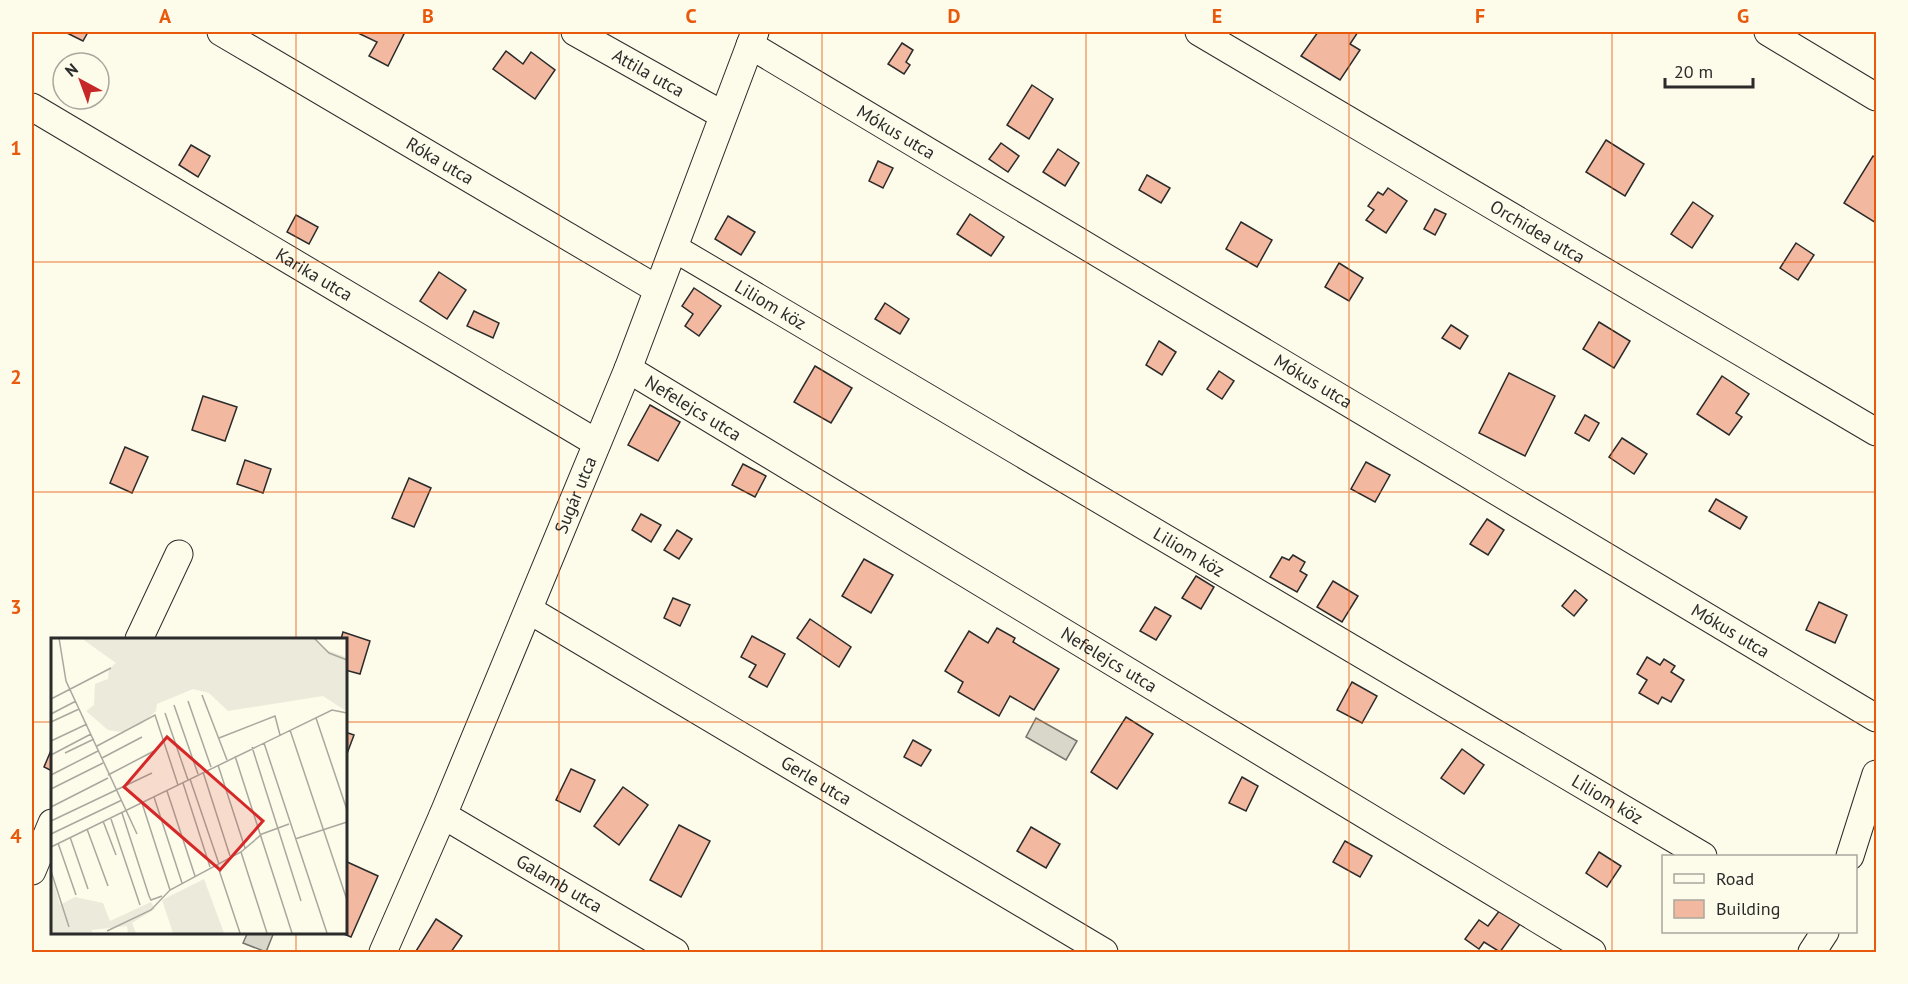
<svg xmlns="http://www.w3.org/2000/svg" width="1908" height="984" viewBox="0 0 1908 984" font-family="'PT Sans',sans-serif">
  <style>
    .water { fill: #d8d7c9; stroke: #74746e; stroke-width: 1.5 }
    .building { fill: #f2b8a0; stroke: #2b2b2b; stroke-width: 1.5 }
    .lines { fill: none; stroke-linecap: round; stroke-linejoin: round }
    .street-casing { stroke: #2b2b2b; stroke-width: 29 }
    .street { stroke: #fdfbea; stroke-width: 27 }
    .grid { fill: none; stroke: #e8590c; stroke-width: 1.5; stroke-opacity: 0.55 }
    .labels { text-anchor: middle; stroke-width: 4.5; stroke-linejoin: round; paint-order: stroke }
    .street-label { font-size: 18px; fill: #2b2b2b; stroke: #fdfbea }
    .inset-road { fill: none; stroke: #a9a89e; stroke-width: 1.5 }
    .view { fill: #d62828; fill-opacity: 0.15; stroke: #d62828; stroke-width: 3 }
    .inset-edge { fill: none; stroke: #2b2b2b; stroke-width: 3 }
    .neatline { fill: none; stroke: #e8590c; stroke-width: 2 }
    .grid-label { font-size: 20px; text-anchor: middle; font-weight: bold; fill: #e8590c }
  </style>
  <rect width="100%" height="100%" fill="#fdfbea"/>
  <!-- water -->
  <g class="water">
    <polygon points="1036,718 1077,741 1066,760 1026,737"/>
    <polygon points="248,932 274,932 266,952 243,943"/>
  </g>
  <!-- building -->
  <g class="building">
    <polygon points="65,32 88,32 83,41"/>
    <polygon points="356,32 400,32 404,34 388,66 369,56 377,42"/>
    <polygon points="1318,32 1358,32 1350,44 1360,50 1340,80 1301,56"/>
    <polygon points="902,43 913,50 906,62 910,65 904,74 888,64"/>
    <polygon points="506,51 523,64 531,52 555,70 535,99 493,69"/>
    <polygon points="1032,85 1053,99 1029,139 1007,125"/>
    <polygon points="1606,140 1644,164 1625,196 1586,172"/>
    <polygon points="1001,143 1019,156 1008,172 989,159"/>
    <polygon points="191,145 210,156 198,177 179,165"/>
    <polygon points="1058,149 1079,163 1065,186 1043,172"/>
    <polygon points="1873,156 1876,158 1876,223 1844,203"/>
    <polygon points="878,161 893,168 883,188 869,181"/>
    <polygon points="1147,175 1170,188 1161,203 1139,190"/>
    <polygon points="1388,188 1407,201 1386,233 1366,220 1374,210 1368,206 1378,192 1383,195"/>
    <polygon points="1693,202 1713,216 1692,248 1671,234"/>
    <polygon points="1435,209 1446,214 1435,235 1424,229"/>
    <polygon points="970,214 1004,237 991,256 957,234"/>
    <polygon points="296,215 318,227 309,244 287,232"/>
    <polygon points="728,216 755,232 741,255 715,239"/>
    <polygon points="1241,222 1272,240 1257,267 1226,249"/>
    <polygon points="1796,243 1814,255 1798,280 1780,268"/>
    <polygon points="1339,263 1363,278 1349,301 1325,287"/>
    <polygon points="439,272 466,290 447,319 420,301"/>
    <polygon points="694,288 721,306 699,336 685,326 693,314 682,306"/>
    <polygon points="885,303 909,319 900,334 875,319"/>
    <polygon points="474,311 499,323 493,338 467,326"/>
    <polygon points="1599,322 1630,341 1614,368 1583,349"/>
    <polygon points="1451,325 1468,336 1460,349 1442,338"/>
    <polygon points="1159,341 1176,352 1162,375 1146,365"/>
    <polygon points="815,366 852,388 831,423 794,402"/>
    <polygon points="1219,371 1234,381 1222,399 1207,389"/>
    <polygon points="1509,373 1555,396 1525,456 1479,433"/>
    <polygon points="1722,376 1749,394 1736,413 1742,417 1729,435 1697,414"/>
    <polygon points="203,396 237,407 225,441 192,430"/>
    <polygon points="650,405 680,422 658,461 628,445"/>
    <polygon points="1585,415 1599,423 1589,441 1575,433"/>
    <polygon points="1622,438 1647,454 1634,474 1609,457"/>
    <polygon points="125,447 148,457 132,493 110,483"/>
    <polygon points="245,460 271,469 263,493 237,484"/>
    <polygon points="1366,462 1390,475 1375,502 1351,489"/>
    <polygon points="743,464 766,476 755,497 732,485"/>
    <polygon points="409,478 431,488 414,527 392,518"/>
    <polygon points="1716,499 1747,517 1740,529 1709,511"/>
    <polygon points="641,514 661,525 651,542 632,530"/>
    <polygon points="1487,519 1504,530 1488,555 1470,544"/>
    <polygon points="677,530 692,539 679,559 664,550"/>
    <polygon points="1293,555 1305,562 1300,571 1307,575 1297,592 1270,577 1282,557 1289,560"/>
    <polygon points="864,559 893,575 871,613 842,596"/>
    <polygon points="1196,576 1214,587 1201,609 1182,598"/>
    <polygon points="1333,581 1358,596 1342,622 1317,607"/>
    <polygon points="1575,590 1587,600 1574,616 1562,606"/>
    <polygon points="673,598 690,605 680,626 664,618"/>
    <polygon points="1819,602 1847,615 1835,643 1806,630"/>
    <polygon points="1155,607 1171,616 1156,640 1140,631"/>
    <polygon points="810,619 851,647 839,667 797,638"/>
    <polygon points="997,628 1015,638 1013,642 1059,669 1034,710 1010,696 999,716 958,692 963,682 945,671 969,631 988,643"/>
    <polygon points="343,632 370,641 360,674 345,670 345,639 341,639"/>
    <polygon points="752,636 785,654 767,687 749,677 756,665 741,657"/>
    <polygon points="1647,657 1660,665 1664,659 1675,666 1671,672 1684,680 1671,702 1662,697 1658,704 1639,693 1647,680 1637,674"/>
    <polygon points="1352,682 1377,696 1362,723 1337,710"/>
    <polygon points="1126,717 1153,734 1117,789 1091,772"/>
    <polygon points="345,732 354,735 345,759"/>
    <polygon points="913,740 931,750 921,766 904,757"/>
    <polygon points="52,748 52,771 44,767"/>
    <polygon points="1462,749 1484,765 1464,794 1441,778"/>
    <polygon points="571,769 595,780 580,812 556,800"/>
    <polygon points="1242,777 1258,786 1246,811 1229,803"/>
    <polygon points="623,787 648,805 619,845 594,826"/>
    <polygon points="679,825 710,841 681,897 650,880"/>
    <polygon points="1031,827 1060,844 1046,868 1017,851"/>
    <polygon points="1345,841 1372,856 1360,877 1333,862"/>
    <polygon points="1599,852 1621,866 1607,887 1586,873"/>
    <polygon points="345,861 378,876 351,937 339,932 345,932"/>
    <polygon points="1500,910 1520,924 1500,952 1484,942 1479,949 1465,939 1479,920 1488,926"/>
    <polygon points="436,919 462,936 451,952 419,952 416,951"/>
  </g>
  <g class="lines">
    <defs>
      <g id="street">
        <path id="s1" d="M221,32L657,289"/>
        <path id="s2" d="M575,32L723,115"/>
        <path id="s3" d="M1199,32L1876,432"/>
        <polyline points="1768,32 1876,97"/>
        <path id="s4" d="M750,45L1876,718"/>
        <path id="s5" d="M32,107L597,443"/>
        <path id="s6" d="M674,248L1703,856"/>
        <path id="s7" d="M628,369L1592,952"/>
        <path id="s8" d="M529,610L1104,952"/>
        <polyline points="139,639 179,554"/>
        <path id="s9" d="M443,815L675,952"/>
        <polyline points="1850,856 1876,774"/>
        <polyline points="32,871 52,823"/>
        <path id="s10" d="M383,952L443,815L628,369L755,32"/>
        <polyline points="1812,952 1825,932"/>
      </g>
    </defs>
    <!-- street casing -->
    <use href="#street" class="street-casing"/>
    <!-- street -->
    <use href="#street" class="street"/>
  </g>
  <!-- grid -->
  <path class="grid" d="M296,32V639M559,32V952M822,32V952M1086,32V952M1349,32V952M1612,32V952M32,262H1876M32,492H1876M32,722H52M345,722H1876M296,932V952"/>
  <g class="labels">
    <!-- street labels -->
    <g class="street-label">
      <text dy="6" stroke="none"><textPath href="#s2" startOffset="84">Attila utca</textPath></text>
      <text dy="6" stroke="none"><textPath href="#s4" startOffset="170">Mókus utca</textPath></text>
      <text dy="6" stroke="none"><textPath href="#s1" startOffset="254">Róka utca</textPath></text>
      <text dy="6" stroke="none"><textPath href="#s3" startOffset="393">Orchidea utca</textPath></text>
      <text dy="6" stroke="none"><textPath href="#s5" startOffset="328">Karika utca</textPath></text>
      <text dy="6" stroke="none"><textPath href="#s6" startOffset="112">Liliom köz</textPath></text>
      <text dy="6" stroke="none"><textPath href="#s4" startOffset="656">Mókus utca</textPath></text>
      <text dy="6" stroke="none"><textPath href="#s7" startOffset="76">Nefelejcs utca</textPath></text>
      <text dy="6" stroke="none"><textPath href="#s10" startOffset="496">Sugár utca</textPath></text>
      <text dy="6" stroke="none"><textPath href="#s6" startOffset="598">Liliom köz</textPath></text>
      <text dy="6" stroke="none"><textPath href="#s4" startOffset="1142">Mókus utca</textPath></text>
      <text dy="6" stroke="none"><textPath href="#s7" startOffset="562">Nefelejcs utca</textPath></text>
      <text dy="6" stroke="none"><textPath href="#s8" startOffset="334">Gerle utca</textPath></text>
      <text dy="6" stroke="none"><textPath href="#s6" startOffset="1084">Liliom köz</textPath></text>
      <text dy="6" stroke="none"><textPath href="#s9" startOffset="135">Galamb utca</textPath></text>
    </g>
  </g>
  <!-- overview -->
  <g transform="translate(51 638)">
    <rect width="296" height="296" fill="#fdfbea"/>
    <path d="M30,0L264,2L273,11L295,19V73L272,58L177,73L158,55L142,51L106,66L105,73L90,86L71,94L57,92L35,73L43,67L44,46L57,41L58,31L65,25ZM0,236L9,267L24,259L52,265L59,283L100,264L104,271L81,285L85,295H77L76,288L41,292V295H0ZM153,241L173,295H122L111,262Z" fill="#ecebdb"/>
    <path class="inset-road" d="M8,0L15,43L86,196M263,0L278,15L296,22M151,57L176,122M0,61L60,30M137,63L160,129M123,67L147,136M114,75L137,142M0,76L25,63M265,80L296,172M0,84L28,71M239,92L296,262M168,100L224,78L229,97M0,103L36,86M213,105L276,295M46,108L104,77L127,147M201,109L250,263M14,115L43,101M0,117L40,96M184,118L241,295M51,120L91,99M167,127L194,210M152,134L179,218M0,137L47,113M57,137L103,113M139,141L168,226M132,145L159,229M0,151L52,125M116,153L144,238M103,159L131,245M91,165L119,252M0,169L57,140M71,175L98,258L100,262L111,258M60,181L89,267M0,183L101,135M52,183L65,217M36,191L57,248M0,196L71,162M19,199L37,251M244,201L296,184M7,205L25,257M0,209L281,72L296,75M190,214L216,295M166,226L189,295M0,233L18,289M56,293L100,272L119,252L190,214L211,196L238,186"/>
    <path class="view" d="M116,99L212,183L169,232L73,149Z"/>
    <rect width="296" height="296" class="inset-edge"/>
  </g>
  <!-- border -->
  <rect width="1908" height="984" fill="none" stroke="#fdfbea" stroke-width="66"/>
  <!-- legend -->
  <rect x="1662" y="855" width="195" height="78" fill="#fdfbea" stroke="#a9a89e" stroke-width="1.5"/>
  <rect x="1674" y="874" width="30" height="9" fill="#fdfbea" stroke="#a9a89e" stroke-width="1.5"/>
  <text x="1716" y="885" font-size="18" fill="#2b2b2b">Road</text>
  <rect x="1674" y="900" width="30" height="18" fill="#f2b8a0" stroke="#a9a89e" stroke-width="1.5"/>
  <text x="1716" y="915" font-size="18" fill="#2b2b2b">Building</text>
  <!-- north arrow -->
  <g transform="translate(81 81) rotate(319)"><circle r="28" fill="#fdfbea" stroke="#a9a89e" stroke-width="1.5"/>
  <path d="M0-4.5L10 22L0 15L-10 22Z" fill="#c62828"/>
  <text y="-9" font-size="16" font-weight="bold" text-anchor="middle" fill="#2b2b2b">N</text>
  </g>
  <!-- scale -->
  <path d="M1665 78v9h88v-9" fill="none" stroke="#2b2b2b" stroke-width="3"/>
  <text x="1674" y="78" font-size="18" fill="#2b2b2b" stroke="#fdfbea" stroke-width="4.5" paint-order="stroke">20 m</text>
  <rect x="33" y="33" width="1842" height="918" class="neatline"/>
  <g class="grid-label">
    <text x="165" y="23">A</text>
    <text x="428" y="23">B</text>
    <text x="691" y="23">C</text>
    <text x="954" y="23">D</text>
    <text x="1217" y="23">E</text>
    <text x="1480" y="23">F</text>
    <text x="1743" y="23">G</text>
    <text x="16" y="155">1</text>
    <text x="16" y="384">2</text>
    <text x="16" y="614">3</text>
    <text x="16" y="843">4</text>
  </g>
</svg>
